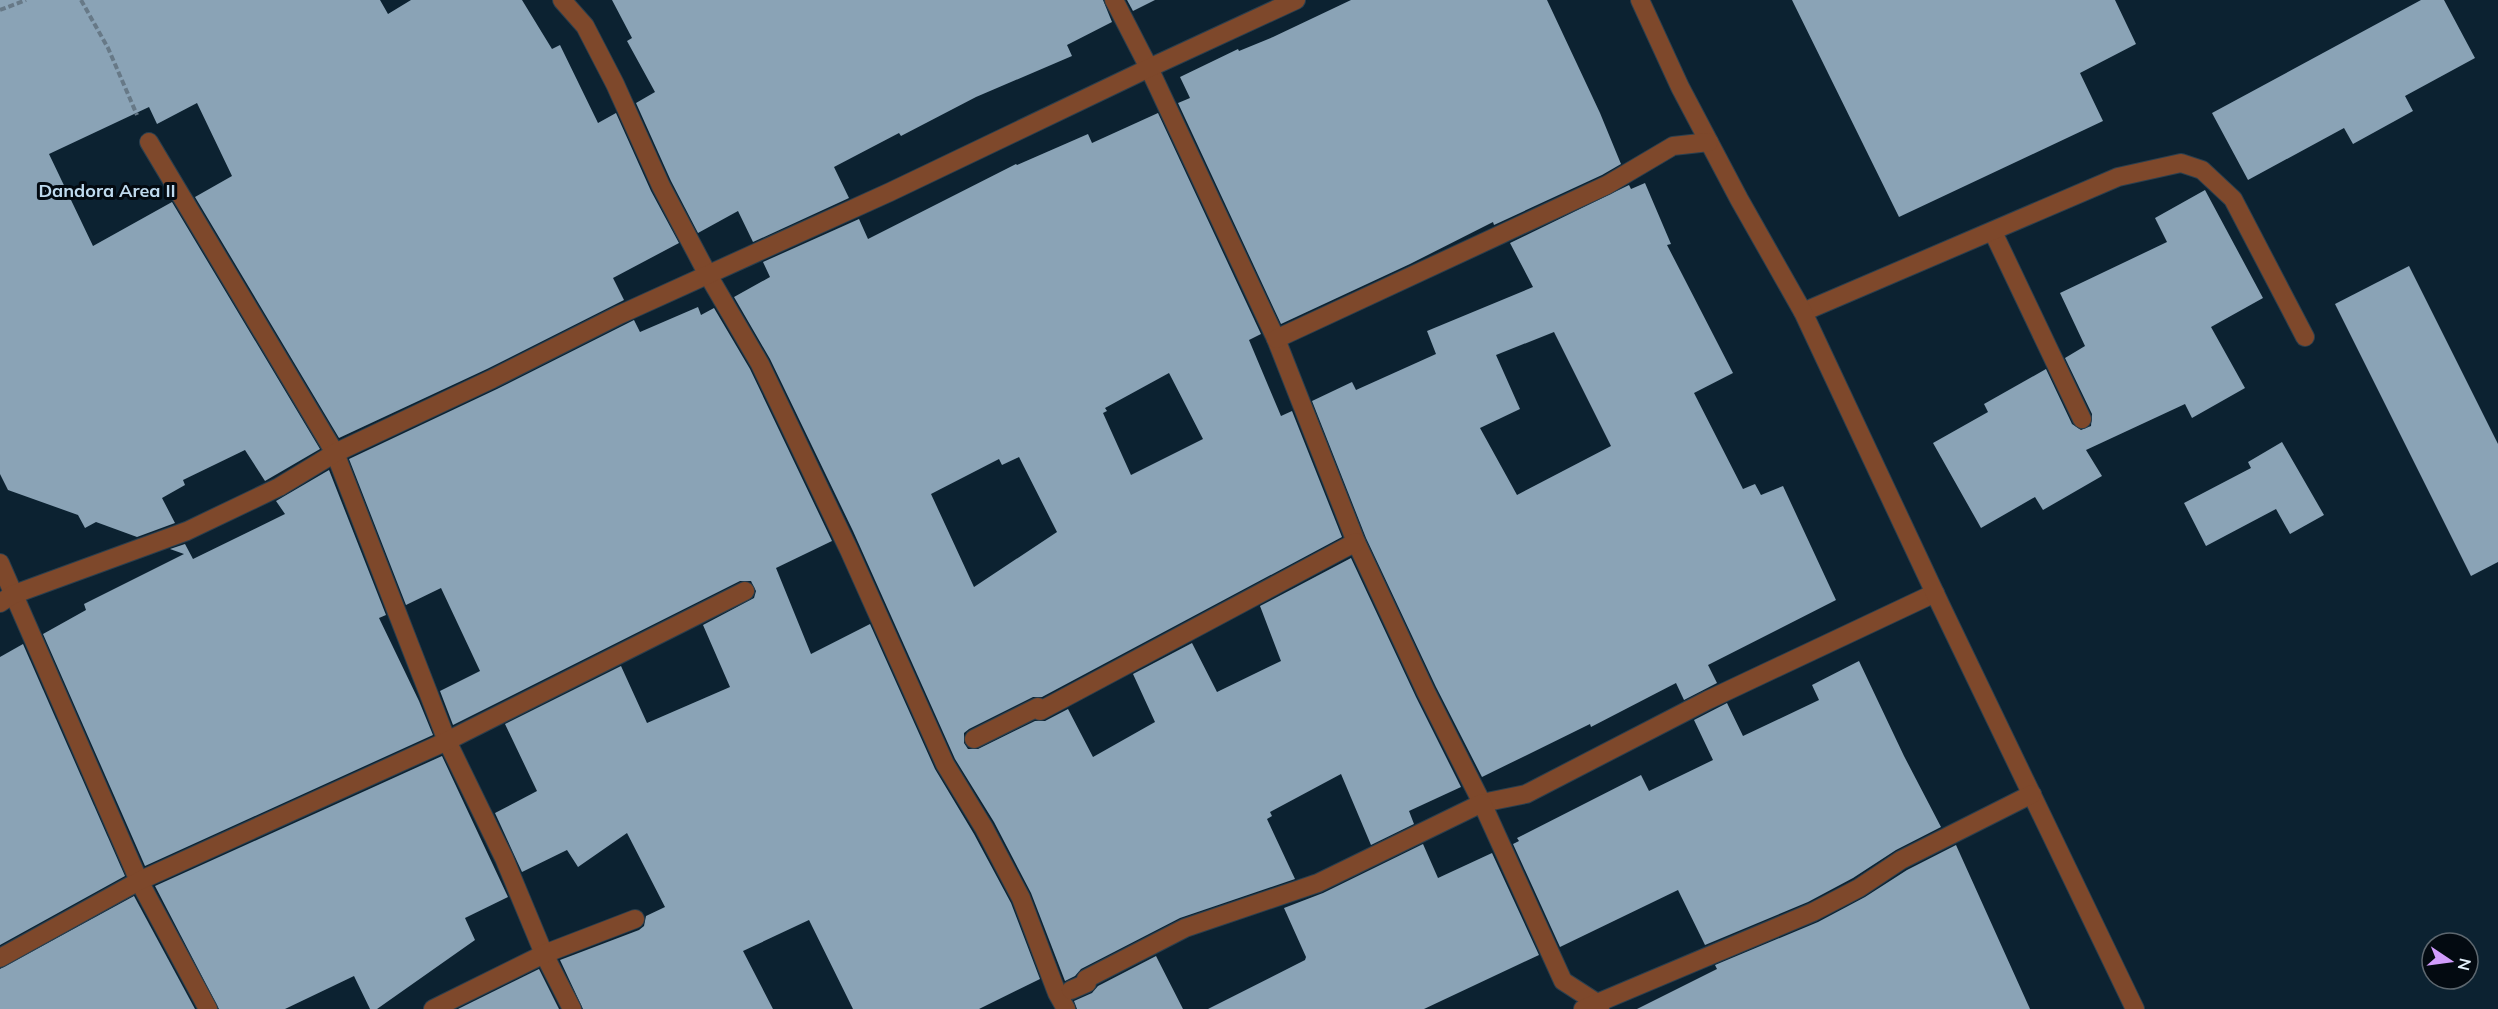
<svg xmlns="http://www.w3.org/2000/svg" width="2498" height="1009" viewBox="0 0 2498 1009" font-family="Mulish,sans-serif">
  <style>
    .building { fill: #8aa3b6; fill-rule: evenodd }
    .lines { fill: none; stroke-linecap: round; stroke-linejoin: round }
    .lane-casing { stroke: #2a3f4e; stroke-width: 20 }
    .street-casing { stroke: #2a3f4e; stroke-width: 20 }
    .path { stroke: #677987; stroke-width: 4; stroke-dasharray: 6 3; stroke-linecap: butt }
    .lane { stroke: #7e482b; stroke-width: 18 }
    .street { stroke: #7e482b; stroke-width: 18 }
    .labels { text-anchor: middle; stroke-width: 6; stroke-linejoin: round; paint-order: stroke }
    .quarter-label { font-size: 18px; font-weight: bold; fill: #bfdaee; stroke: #030a11 }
  </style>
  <rect width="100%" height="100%" fill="#0c2231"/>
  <!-- building -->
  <g class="building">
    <polygon points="0,0 380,0 388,14 411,0 522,0 552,49 560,45 598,123 616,113 651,191 679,243 613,278 624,300 487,369 339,438 195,197 232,176 197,103 157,124 149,107 49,154 93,246 172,202 320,449 265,481 245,450 183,480 185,485 162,498 175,523 137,537 96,522 85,528 78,515 8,490 0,474"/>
    <polygon points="612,0 1103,0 1112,22 1067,45 1072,56 976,97 901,136 899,133 834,167 849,198 753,242 738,211 698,233 671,181 636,103 655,92 627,41 632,38"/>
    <polygon points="1127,0 1155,0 1133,11"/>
    <polygon points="1351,0 1547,0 1600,113 1621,164 1602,175 1494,225 1493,222 1410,264 1281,324 1178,103 1190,98 1180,77 1238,49 1239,51 1273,37"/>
    <polygon points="1792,0 2115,0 2136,44 2080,73 2103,121 1899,217"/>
    <polygon points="2421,0 2444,0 2475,58 2405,96 2413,111 2353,144 2344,128 2248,180 2212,113"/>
    <path d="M1158,113L1261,334L1249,340L1281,416L1292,411L1342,537L1042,697H1033L969,729L964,733V743L968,749H978L1035,721H1045L1068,709L1093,757L1155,722L1133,674L1192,643L1217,692L1281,661L1260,606L1351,558L1416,697L1461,787L1409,811L1414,824L1371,845L1341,774L1270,812L1272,816L1267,819L1295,879L1180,918L1081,969L1075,976L1065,981L1031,893L994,822L955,759L853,531L770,359L734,297L770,277L763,262L859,219L868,239L1016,164L1017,165L1088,134L1092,143ZM1169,373L1203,439L1131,475L1103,413L1107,411L1105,408ZM1019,457L1057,532L974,587L931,494L999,459L1002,465Z"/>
    <path d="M1645,183L1671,244L1667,245L1733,373L1694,393L1743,489L1755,484L1761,495L1783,486L1836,600L1708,665L1717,683L1684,700L1676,683L1591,727L1590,724L1482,777L1436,687L1366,538L1312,401L1352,382L1356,390L1436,354L1427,331L1533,287L1510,243L1629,185L1631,189ZM1554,332L1611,446L1517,495L1480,428L1520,409L1496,355Z"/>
    <polygon points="2205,190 2263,298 2211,327 2245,388 2192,418 2185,404 2086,450 2102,476 2043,510 2035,497 1981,528 1933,443 1988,412 1984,404 2046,369 2072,424 2081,430 2091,426 2092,414 2065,358 2085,346 2060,293 2167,242 2155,218"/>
    <polygon points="2409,266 2498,444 2498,562 2471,576 2335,304"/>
    <polygon points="698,307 701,315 714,308 750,369 832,541 776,568 811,654 870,624 935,769 974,834 1011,903 1040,979 979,1009 853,1009 809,920 743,951 773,1009 583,1009 560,960 639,930 644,926 646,916 665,907 627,833 578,867 567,850 522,872 495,813 537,791 505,724 621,666 647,723 730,687 703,625 754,598 756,591 751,581 740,581 453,725 440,691 480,671 441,588 406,605 349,459 497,389 634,320 640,332"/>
    <polygon points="2282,442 2324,515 2290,534 2276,509 2206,546 2184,503 2251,468 2248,462"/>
    <polygon points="329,470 386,615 379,618 419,701 433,735 145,866 43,634 86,610 84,604 184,554 170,549 185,544 193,559 285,514 276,501"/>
    <polygon points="23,644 125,876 0,945 0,657"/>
    <polygon points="1859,661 1904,756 1941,827 1896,850 1853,878 1808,902 1705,945 1678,890 1560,947 1513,844 1519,841 1517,838 1641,775 1649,791 1713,760 1694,720 1727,703 1743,736 1819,700 1812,685"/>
    <polygon points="442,756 508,897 465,918 475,940 377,1009 370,1009 354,976 285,1009 219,1009 155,886"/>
    <polygon points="1423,844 1438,878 1492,853 1539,955 1424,1009 1208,1009 1305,960 1306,957 1284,908 1323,893"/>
    <polygon points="1956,845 2030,1009 1637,1009 1717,969 1715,965 1818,922 1865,897 1907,870"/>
    <polygon points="134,896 195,1009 0,1009 0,969"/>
    <polygon points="1156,956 1183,1009 1077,1009 1074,1001 1092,993 1098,986"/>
    <polygon points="539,969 559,1009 458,1009"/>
  </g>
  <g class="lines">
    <defs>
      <g id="lane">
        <polyline points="1993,232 2082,419"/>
        <polyline points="1803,312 2118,177 2181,163 2202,170 2233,199 2305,337"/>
      </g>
      <g id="street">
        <polyline points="562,0 585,26 615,84 661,186 708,275 760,364 849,550 945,764 984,828 1021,898 1057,993 1066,1009"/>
        <polyline points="1114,0 1149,68 1276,339 1356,542 1426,692 1482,803 1526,794 1708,700 1935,593"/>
        <polyline points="1640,0 1680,87 1739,199 1803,312 1941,606 2135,1009"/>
        <polyline points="149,142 335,453 447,741 504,858 544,954 572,1009"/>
        <polyline points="1276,339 1607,185 1673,146 1709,142"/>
        <polyline points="0,563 139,881 208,1009"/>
        <polyline points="0,603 12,595 187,531 279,487 335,453 492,379 619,315 890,192 1149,68 1296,0"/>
        <polyline points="974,739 1038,707 1040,711 1356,542"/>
        <polyline points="0,958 139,881 447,741 745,591"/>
        <polyline points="1071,990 1087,983 1086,979 1185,928 1318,883 1482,803 1563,981 1597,1003 1600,1009"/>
        <polyline points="433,1009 544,954 635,919"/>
        <polyline points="1583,1009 1813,912 1859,888 1901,860 2032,794"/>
      </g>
    </defs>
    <!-- lane casing -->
    <use href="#lane" class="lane-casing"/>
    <!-- street casing -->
    <use href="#street" class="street-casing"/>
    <!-- path -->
    <g class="path">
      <polyline points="81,0 108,48 137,115"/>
      <polyline points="0,10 26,0"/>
    </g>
    <!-- lane -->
    <use href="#lane" class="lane"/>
    <!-- street -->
    <use href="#street" class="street"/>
  </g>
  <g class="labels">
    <!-- quarter labels -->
    <g class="quarter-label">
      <text x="107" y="197">Dandora Area II</text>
    </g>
  </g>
  <!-- north arrow -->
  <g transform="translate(2450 961) rotate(103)"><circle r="28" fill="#030a11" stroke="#5d676f" stroke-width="1.5"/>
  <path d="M0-4.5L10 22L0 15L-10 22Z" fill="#d29dfd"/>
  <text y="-9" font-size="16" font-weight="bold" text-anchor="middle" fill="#e5f2fd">N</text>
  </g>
</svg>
